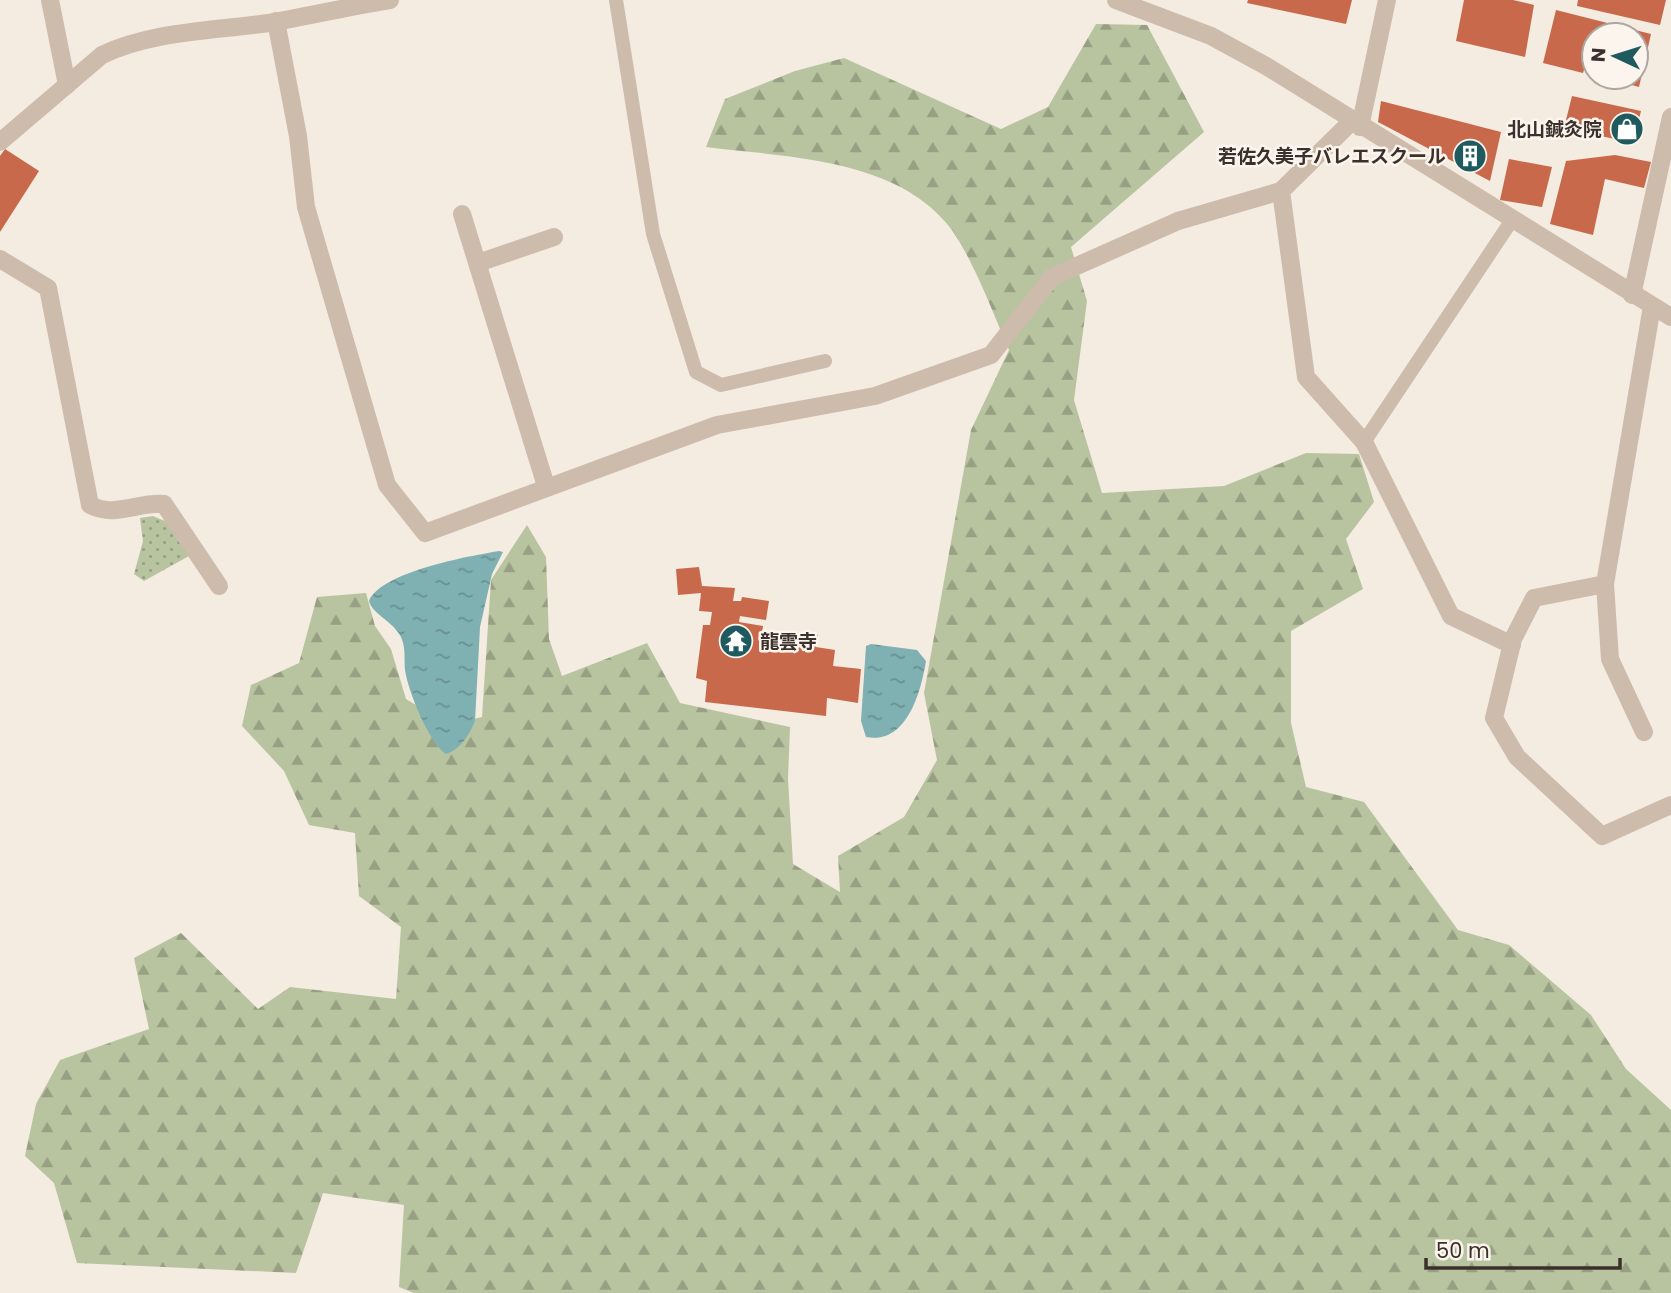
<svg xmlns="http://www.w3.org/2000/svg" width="1671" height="1293" viewBox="0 0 1671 1293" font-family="Poppins,'Noto Sans JP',sans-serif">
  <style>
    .grass { fill: url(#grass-dots) }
    .forest { fill: url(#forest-firs) }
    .water { fill: url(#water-ripples) }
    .building { fill: #c8694b }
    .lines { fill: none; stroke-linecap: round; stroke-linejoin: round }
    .service { stroke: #cdbbac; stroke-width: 14 }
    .minor { stroke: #cdbbac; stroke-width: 18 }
    .labels { text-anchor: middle; stroke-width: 5; stroke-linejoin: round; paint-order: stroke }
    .poi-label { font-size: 19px; font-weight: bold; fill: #3b302b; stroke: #fbf5ee; text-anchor: end }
  </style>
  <defs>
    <pattern id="grass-dots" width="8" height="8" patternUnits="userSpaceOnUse" patternTransform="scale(1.75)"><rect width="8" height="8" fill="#b8c4a0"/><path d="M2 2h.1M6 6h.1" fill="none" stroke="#97a083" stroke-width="1.8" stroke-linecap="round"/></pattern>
    <pattern id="forest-firs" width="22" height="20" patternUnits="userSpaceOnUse" patternTransform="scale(1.75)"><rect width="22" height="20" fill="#b8c4a0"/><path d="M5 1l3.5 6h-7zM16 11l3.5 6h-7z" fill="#97a083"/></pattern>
    <pattern id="water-ripples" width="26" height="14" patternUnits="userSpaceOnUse" patternTransform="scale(1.75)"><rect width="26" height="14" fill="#7fb0b2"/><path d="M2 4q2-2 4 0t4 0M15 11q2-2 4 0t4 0" fill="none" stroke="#699091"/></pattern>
  </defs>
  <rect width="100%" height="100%" fill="#f4ebe1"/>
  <!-- grass -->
  <polygon class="grass" points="153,516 167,522 189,556 144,581 134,574 143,541 140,518"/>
  <!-- forest -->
  <path class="forest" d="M1096,24L1147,25L1204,132L1071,247L1087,301L1074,400L1102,493L1224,486L1306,453L1359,454L1374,502L1346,539L1363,589L1291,631V723L1306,787L1364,802L1458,930L1509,945L1591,1015L1626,1069L1671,1110V1293H414L399,1287L404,1205L323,1193L296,1273L77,1263L54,1183L25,1156L36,1104L60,1060L149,1029L134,958L181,933L258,1009L290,987L396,999L401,927L359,896L355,833L309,825L284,771L242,726L251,685L299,663L317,597L366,593L375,626L391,649L406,699L448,725L482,717L491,580L527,525L546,557L549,639L562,676L647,643L680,703L790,727L788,779L793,864L840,892L838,856L904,817L937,760L924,693L971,430L1009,350C994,315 971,254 948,225C894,158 785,157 706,147L725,99L795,71L844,58L1001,129L1048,107Z"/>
  <!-- water -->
  <g class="water">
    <path d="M499,551L503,552L492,574L480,627L475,721C470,734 460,750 446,754C429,743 408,691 405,670C404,659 406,648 401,637C393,621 373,615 369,601C381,572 469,556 499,551Z"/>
    <path d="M871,644L917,650L926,661C921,691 907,745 866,737L861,721L866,646Z"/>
  </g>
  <!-- building -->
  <g class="building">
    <polygon points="1248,0 1352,0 1346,24 1247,3"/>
    <polygon points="1464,0 1513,0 1534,5 1525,57 1456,41"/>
    <polygon points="1578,0 1666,0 1660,25 1577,6"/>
    <polygon points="1556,10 1651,34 1639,87 1606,78 1636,77 1636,35 1594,35 1594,47 1591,46 1583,73 1543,63"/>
    <polygon points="1572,96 1641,111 1633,143 1564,128"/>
    <polygon points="1381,101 1501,132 1490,181 1378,122"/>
    <polygon points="5,149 39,171 0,232 0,156"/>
    <polygon points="1615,155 1651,162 1644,188 1605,179 1593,235 1550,224 1566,161"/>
    <polygon points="1509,159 1552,167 1542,207 1500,200"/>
    <polygon points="699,567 702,586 735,588 733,601 741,601 742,597 769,601 766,620 740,616 739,622 763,626 761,640 782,643 785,631 818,635 816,647 835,650 833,666 861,669 858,703 827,698 826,716 705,702 707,681 696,678 703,625 710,625 712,612 699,611 701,593 678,595 676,569"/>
  </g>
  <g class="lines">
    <!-- service -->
    <g class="service">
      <polyline points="616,0 653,234 696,372 721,385 825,361"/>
      <polyline points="1364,442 1512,220"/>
    </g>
    <!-- minor -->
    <g class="minor">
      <polyline points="50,0 67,85"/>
      <polyline points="1116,0 1211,36 1266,66 1671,317"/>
      <polyline points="276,21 298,136 306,207 387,485 425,533 717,425 875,396 991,355 1052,277 1178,221 1281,191"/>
      <polyline points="1352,121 1281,191 1306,377 1364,442 1451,616 1512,645"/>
      <polyline points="1360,127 1387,0"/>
      <path d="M0,142L102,55C155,30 218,31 275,22C313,15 352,6 390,0"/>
      <polyline points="462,214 546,486"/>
      <path d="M0,259L48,288L90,505C116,518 136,502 164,504L219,586"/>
      <polyline points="478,263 554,237"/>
      <polyline points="1632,295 1671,117"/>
      <polyline points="1605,584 1534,598 1513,639 1494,718 1517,757 1602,836 1671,805"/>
      <polyline points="1644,732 1610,659 1605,584 1652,306"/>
    </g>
  </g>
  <!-- icons -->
  <defs>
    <symbol id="shop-disc" viewBox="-11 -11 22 22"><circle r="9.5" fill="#1f5a5e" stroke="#fbf5ee"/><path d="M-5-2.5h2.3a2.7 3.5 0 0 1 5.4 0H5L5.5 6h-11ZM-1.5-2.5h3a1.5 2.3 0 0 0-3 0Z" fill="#fff"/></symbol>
    <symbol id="building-disc" viewBox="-11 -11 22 22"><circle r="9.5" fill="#1f5a5e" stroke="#fbf5ee"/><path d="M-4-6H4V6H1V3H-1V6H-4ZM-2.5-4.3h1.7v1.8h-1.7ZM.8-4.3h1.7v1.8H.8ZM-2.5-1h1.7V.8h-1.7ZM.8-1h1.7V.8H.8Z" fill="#fff"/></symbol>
    <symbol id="temple-disc" viewBox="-11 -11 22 22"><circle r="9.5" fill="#1f5a5e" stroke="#fbf5ee"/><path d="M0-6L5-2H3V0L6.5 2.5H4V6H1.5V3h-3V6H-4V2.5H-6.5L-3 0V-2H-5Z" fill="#fff"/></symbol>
  </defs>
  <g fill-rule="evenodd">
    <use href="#shop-disc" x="1608" y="110" width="38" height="38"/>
    <use href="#building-disc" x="1451" y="137" width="38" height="38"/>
    <use href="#temple-disc" x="717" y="622" width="38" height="38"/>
  </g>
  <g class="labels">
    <!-- poi labels -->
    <g class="poi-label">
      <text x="1602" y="136">北山鍼灸院</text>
      <text x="1446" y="163">若佐久美子バレエスクール</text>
      <text x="760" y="648" text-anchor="start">龍雲寺</text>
    </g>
  </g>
  <!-- north arrow -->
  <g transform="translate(1615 56) rotate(274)"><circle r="33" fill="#fbf5ee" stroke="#aea6a0" stroke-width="2"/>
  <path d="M0-5L12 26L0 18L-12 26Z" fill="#1f5a5e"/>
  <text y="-10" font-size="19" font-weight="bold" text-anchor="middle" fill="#3b302b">N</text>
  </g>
  <!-- scale -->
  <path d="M1426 1258v10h194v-10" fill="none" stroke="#3b302b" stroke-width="3.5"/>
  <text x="1436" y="1258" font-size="21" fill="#3b302b" stroke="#fbf5ee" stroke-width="5" paint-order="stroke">50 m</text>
</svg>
